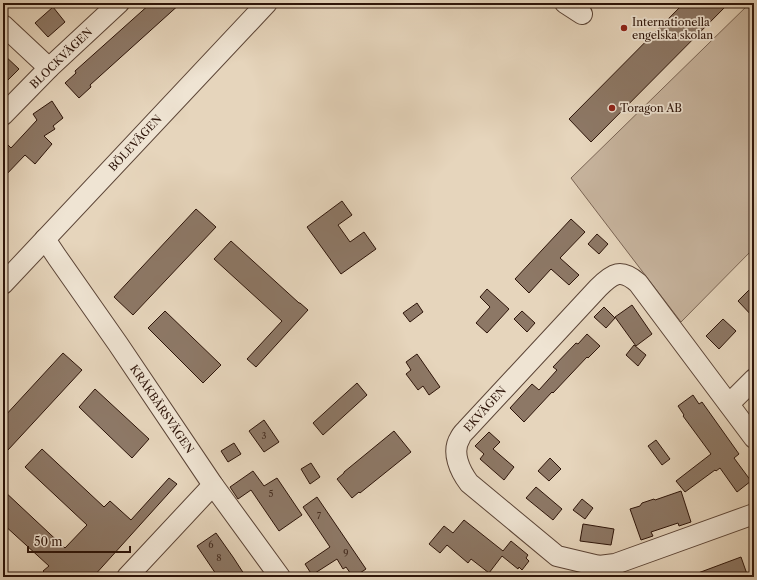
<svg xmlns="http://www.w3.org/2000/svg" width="757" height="580" viewBox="0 0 757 580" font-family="'Libre Caslon Text',serif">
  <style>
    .green { fill: #c7b49e; stroke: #7a6454 }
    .building { fill: #8d7866; stroke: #2d1409 }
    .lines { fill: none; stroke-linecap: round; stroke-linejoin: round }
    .minor-casing { stroke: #5b4436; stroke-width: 22 }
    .minor { stroke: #efe4d3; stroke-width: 20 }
    .poi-dot { fill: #8f2418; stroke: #efe4d3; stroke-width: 1.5 }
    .labels { text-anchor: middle; stroke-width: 3.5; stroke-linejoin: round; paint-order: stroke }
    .number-label { font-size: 9px; fill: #452d20 }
    .poi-label { font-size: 11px; fill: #2d1409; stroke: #efe4d3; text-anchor: start }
    .street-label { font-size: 11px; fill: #2d1409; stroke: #efe4d3 }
  </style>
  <rect width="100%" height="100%" fill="#e6d5bc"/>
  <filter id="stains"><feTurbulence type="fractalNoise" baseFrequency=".005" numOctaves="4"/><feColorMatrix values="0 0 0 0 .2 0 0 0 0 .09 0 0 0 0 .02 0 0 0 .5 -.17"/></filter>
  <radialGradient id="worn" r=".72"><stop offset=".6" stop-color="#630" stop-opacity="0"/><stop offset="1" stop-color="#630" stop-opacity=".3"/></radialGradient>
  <!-- green -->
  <polygon class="green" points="750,3 754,3 754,248 681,322 571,178"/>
  <!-- building -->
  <g class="building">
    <polygon points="151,3 181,3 90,85 91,87 79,98 65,83 76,73 75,71"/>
    <polygon points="684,3 729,3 591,142 569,119"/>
    <polygon points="53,7 65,22 48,37 35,23"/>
    <polygon points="3,54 19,69 3,85"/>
    <polygon points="52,101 63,118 53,126 55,129 44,136 52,144 35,164 25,155 3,178 3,140 11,148 37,120 33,114"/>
    <polygon points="342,201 352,215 338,225 350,242 364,232 376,249 341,274 307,227"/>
    <polygon points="196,209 216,227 133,315 114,297"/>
    <polygon points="571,219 585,232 560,258 579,275 569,285 551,269 529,293 515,279"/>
    <polygon points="597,234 608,244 599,254 588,244"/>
    <polygon points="231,241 299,303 300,303 308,310 256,367 247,359 282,321 214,259"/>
    <polygon points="754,285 754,318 738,301"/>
    <polygon points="487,289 509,309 487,333 476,323 490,307 480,297"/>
    <polygon points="417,303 423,312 410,322 403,313"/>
    <polygon points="632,305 652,334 636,346 615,317"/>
    <polygon points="604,307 615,318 606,328 594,317"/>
    <polygon points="165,311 221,365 203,383 148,328"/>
    <polygon points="522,311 535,323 527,332 514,319"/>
    <polygon points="723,319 736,331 719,349 706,336"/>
    <polygon points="587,334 600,346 588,358 587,357 553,393 552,392 524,422 510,408 532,384 539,390 557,370 553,367 576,343 578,344"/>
    <polygon points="634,345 646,355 638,366 626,355"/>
    <polygon points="63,353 82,370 8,450 3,445 3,418"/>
    <polygon points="417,354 440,387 429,395 423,386 418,390 406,374 411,370 406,362"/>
    <polygon points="357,383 367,395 323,435 313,423"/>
    <polygon points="95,389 149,439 132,458 79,407"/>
    <polygon points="693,395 699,404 702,402 739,454 734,458 751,481 737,492 720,468 716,471 715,470 685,492 676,481 711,454 683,416 684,415 678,406"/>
    <polygon points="264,420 279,442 264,452 249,431"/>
    <polygon points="394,431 411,452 360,493 359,492 352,498 337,479 344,473 344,472"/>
    <polygon points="489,432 500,442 493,449 514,467 504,480 480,459 484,454 475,446"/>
    <polygon points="656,440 670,459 662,465 648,446"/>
    <polygon points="234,443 241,454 228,462 221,451"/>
    <polygon points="42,449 104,507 110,501 131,520 169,478 177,484 93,577 49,577 43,571 49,566 3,524 3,490 65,548 87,525 25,467"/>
    <polygon points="550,458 561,469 549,481 538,471"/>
    <polygon points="311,463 320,477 310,484 301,469"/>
    <polygon points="253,471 264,486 277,478 302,515 279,531 251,490 238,499 230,487"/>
    <polygon points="536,487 562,509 553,520 526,498"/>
    <polygon points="681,491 691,522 679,526 678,523 651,532 653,536 641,540 630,509 640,506 642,503 654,499 655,500"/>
    <polygon points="317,497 366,569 354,577 353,577 346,567 343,569 337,559 312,575 305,564 330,547 303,507"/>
    <polygon points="582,499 593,508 585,519 573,510"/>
    <polygon points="464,520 503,551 511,541 528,555 526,558 529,561 522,570 519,567 518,569 502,556 489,573 471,559 468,563 447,545 440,553 429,544 444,526 453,533"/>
    <polygon points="583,524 614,529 611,545 580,541"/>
    <polygon points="216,533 233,557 246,577 218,577 197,546"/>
    <polygon points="741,557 748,577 690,577 690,576"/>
  </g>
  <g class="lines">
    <defs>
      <g id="minor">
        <polyline points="565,3 582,14"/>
        <polyline points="3,25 49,68"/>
        <polyline points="3,115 49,68 119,3"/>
        <polyline points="45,239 57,257 118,344 213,485 280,577"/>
        <polyline points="3,284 267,3"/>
        <polyline points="729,404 754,379"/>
        <path d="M754,438L638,283C621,268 613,273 598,288L466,430C464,432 461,435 460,438C451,452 460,471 469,483L557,556L599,566L615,564L754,514"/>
        <polyline points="127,577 213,485"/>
      </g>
    </defs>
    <!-- minor casing -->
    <use href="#minor" class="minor-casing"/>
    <!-- minor -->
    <use href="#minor" class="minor"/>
  </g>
  <!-- markers -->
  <g class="poi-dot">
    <circle cx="624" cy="28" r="4"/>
    <circle cx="612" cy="108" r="4"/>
  </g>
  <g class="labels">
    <!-- number labels -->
    <g class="number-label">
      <text x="264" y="439">3</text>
      <text x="271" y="497">5</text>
      <text x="319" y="519">7</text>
      <text x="211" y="548">6</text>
      <text x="346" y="556">9</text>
      <text x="219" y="561">8</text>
    </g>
    <!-- poi labels -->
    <g class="poi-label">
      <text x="632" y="26">Internationella<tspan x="632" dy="13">engelska skolan</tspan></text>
      <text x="620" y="112">Toragon AB</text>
    </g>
    <!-- street labels -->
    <g class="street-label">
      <text transform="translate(61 58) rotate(-44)" y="4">BLOCKVÄGEN</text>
      <text transform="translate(135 143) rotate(-47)" y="4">BÖLEVÄGEN</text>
      <text transform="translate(162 409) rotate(56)" y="4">KRÅKBÄRSVÄGEN</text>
      <text transform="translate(485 409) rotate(-48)" y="4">EKVÄGEN</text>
    </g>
  </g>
  <!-- margin -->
  <rect width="757" height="580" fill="none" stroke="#e6d5bc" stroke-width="16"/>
  <rect x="4" y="4" width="749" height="572" fill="none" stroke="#2d1409" stroke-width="2"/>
  <rect x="8" y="8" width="741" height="564" fill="none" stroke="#2d1409"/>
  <!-- scale -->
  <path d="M28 546v6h102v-6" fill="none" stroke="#2d1409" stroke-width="2"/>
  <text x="34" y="546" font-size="12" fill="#2d1409" stroke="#efe4d3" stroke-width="3" paint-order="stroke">50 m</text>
  <rect width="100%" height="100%" filter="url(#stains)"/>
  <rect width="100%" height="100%" fill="url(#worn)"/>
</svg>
